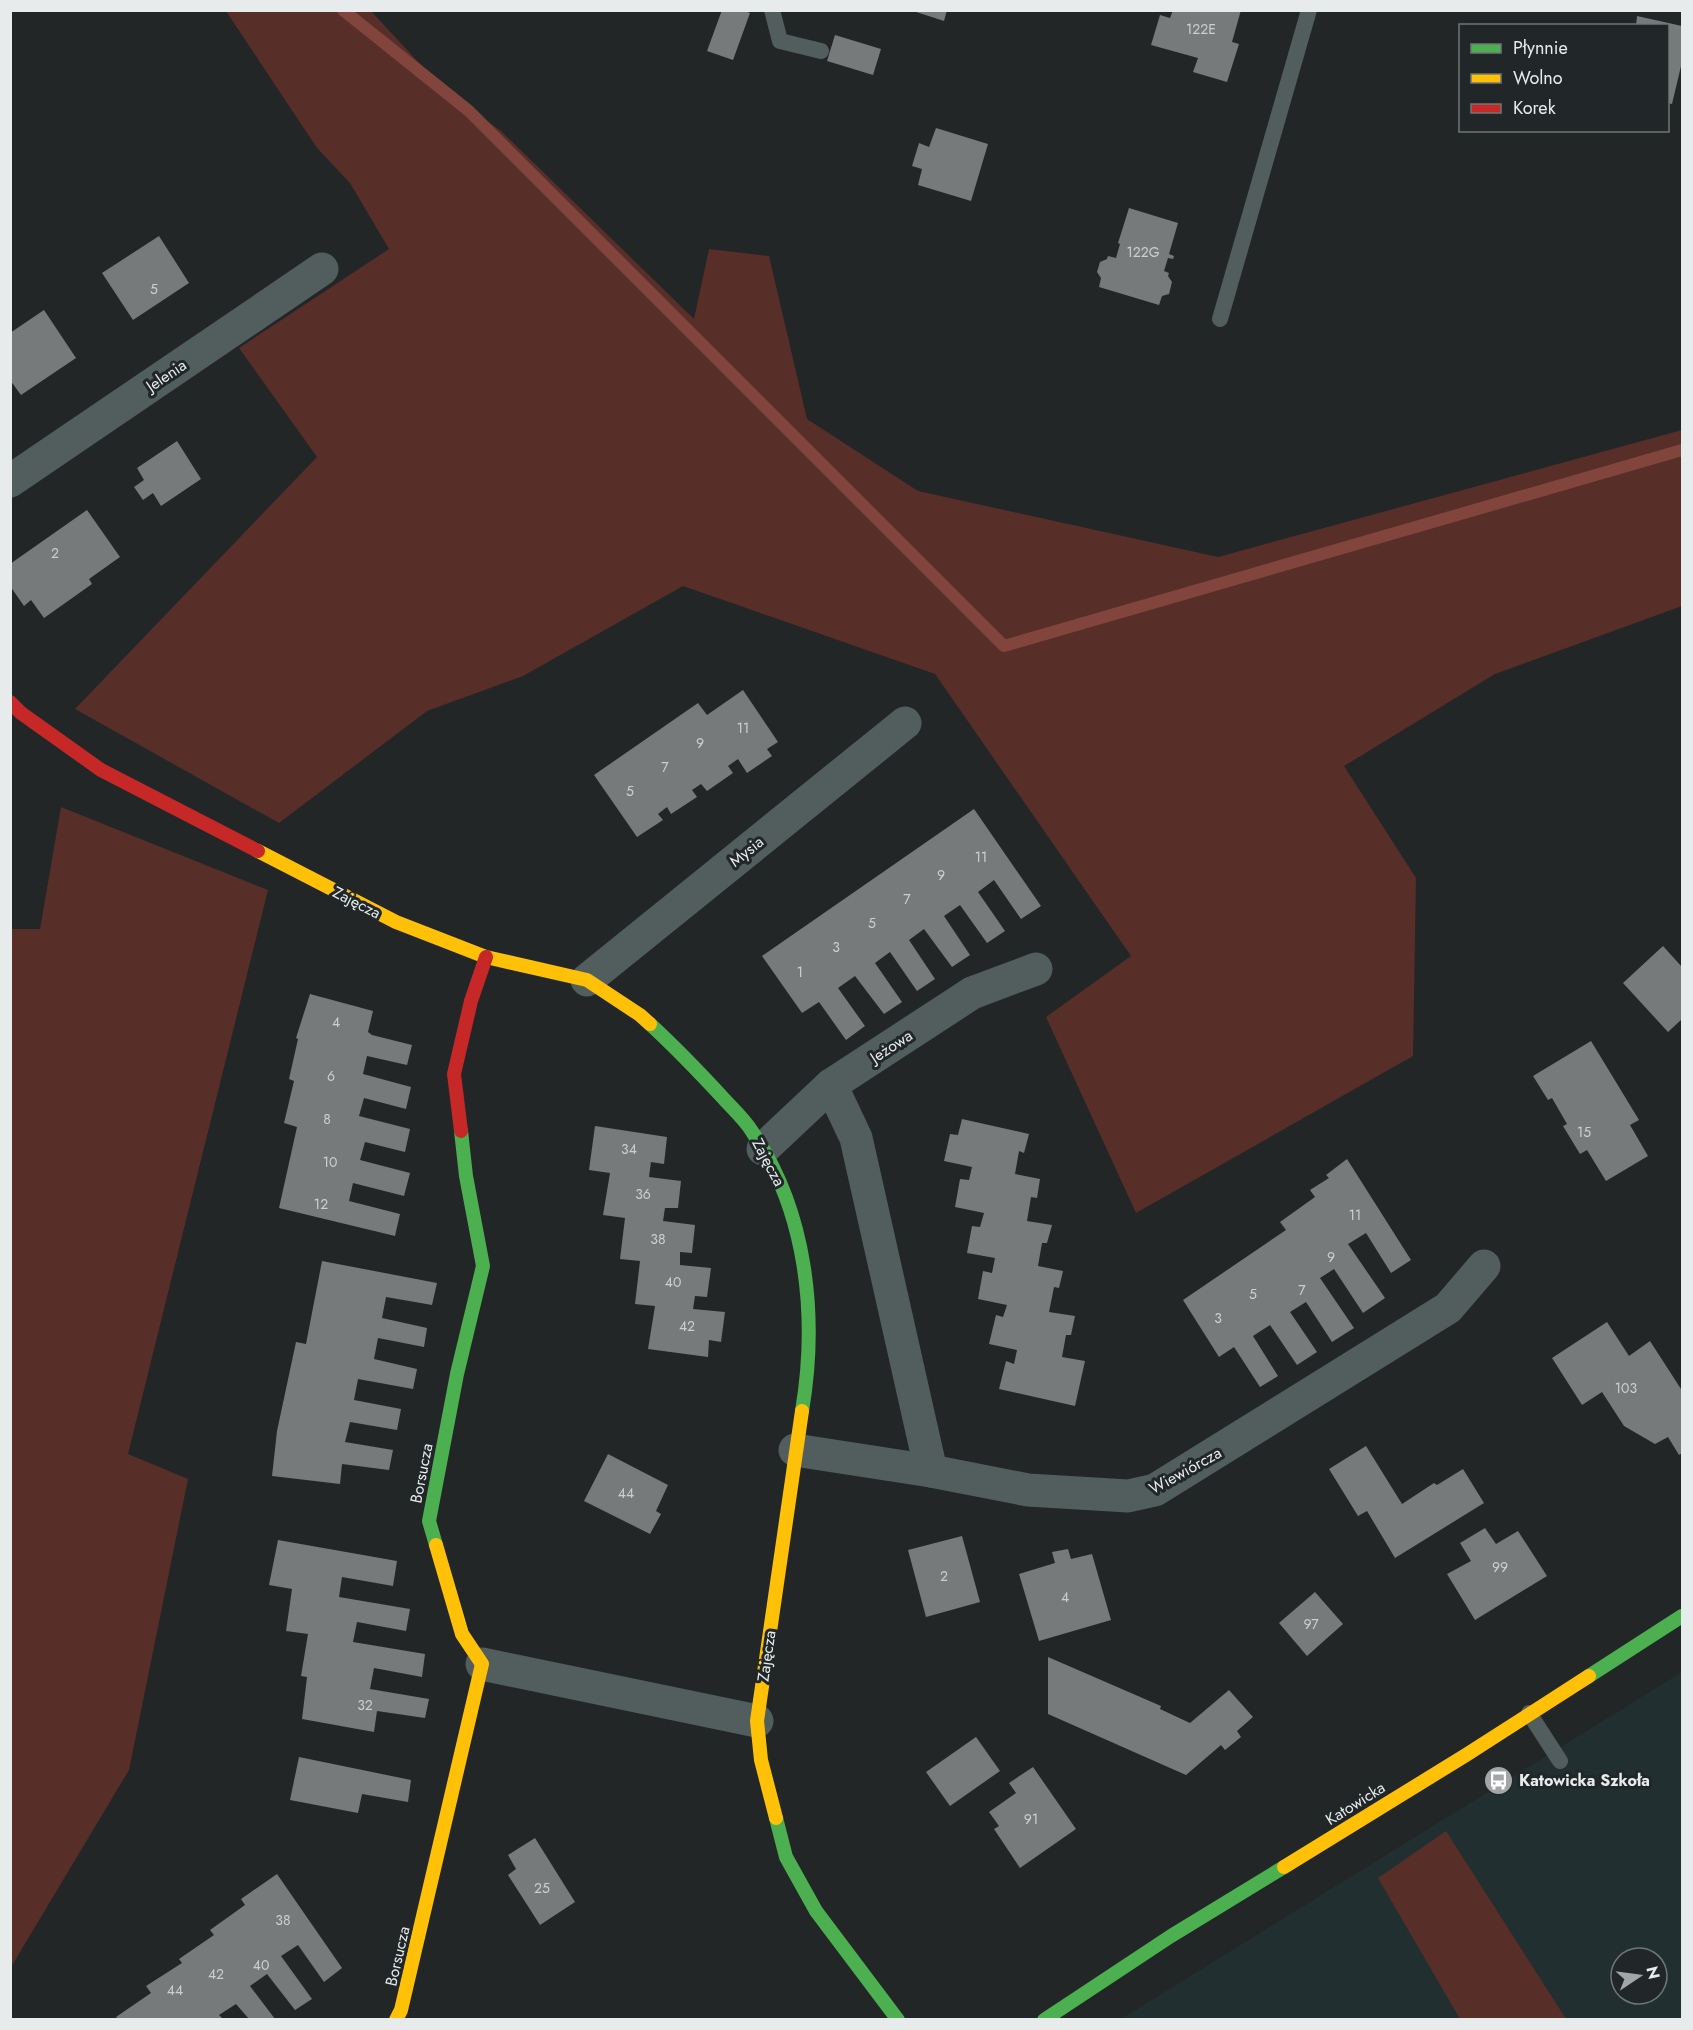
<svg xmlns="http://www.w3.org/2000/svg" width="1693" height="2030" viewBox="0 0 1693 2030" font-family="Jost,sans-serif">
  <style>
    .built { fill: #222f30; fill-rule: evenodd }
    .green { fill: #582e28 }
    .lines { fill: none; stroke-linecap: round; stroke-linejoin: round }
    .stream { stroke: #81453d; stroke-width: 12 }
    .building { fill: #767a7a }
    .lane { stroke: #525d5e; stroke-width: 16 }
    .street { stroke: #525d5e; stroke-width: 33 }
    .fast { stroke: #4caf50; stroke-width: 14 }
    .slow { stroke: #ffc107; stroke-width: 14 }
    .jam { stroke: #c62828; stroke-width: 14 }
    .labels { text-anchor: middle; stroke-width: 6; stroke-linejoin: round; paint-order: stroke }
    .number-label { font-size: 14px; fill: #cbcfcf }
    .street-label { font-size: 16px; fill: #e7ebeb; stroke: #212728 }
    .poi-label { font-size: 16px; font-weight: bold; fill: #e7ebeb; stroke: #212728; text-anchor: start }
  </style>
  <rect width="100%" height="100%" fill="#222627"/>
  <!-- built -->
  <path class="built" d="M1682,1672V2019H1121ZM1621,1958H1657V1994H1621Z"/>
  <!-- green -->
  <g class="green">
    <polygon points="226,11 371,11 446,92 500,130 694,319 709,249 769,256 807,419 918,491 1218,557 1682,430 1682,606 1495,674 1344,766 1416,878 1413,1056 1136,1213 1046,1017 1131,956 935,674 683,586 523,676 427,711 279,823 75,709 317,457 239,348 389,249 350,183 317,148"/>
    <polygon points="61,807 268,890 128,1454 188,1479 129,1770 11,1967 10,929 40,929"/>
    <polygon points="1446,1831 1566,2019 1460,2019 1378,1878"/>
  </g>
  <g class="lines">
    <!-- stream -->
    <polyline class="stream" points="343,10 469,111 1004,646 1682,450"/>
  </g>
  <!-- building -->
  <g class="building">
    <polygon points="722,10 743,10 750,13 733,60 707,51"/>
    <polygon points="910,10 947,10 944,21"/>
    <polygon points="1173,10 1241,10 1232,42 1239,44 1227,82 1193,72 1198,58 1151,45 1160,15 1170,18"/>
    <polygon points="1637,16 1682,26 1682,62 1672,104 1668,103 1668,26 1636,26"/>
    <polygon points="835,35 881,49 873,75 827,61"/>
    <polygon points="936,128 988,144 971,201 918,185 922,169 912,166 919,143 929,147"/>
    <polygon points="1129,208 1178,223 1169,254 1174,256 1173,259 1168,258 1164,271 1169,273 1168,276 1172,282 1169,294 1162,296 1159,305 1099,287 1101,278 1097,272 1100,262 1107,259 1108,256 1116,258 1120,244 1118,243"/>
    <polygon points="159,236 189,283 133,320 102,273"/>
    <polygon points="44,310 76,358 21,395 10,380 10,333"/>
    <polygon points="177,441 201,479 161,506 153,493 143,500 134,487 144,480 137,468"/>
    <polygon points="87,510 120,557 89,579 92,584 44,618 31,600 24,606 10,586 10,564"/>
    <polygon points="743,690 778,742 767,749 772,756 747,773 738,759 728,766 733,773 707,791 701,784 692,790 697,797 671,814 667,807 658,814 663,820 637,837 594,775 698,703 707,715"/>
    <polygon points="974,809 1041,906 1021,919 994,880 978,892 1005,931 987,943 960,905 944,916 970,955 952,967 924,929 909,940 935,979 917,991 890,952 875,963 902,1002 884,1014 855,976 838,988 865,1026 846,1040 819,1002 802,1013 762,956"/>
    <polygon points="1663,946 1682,967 1682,1019 1668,1032 1623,983"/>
    <polygon points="310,994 373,1011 368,1032 372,1035 412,1045 407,1065 367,1056 363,1074 411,1087 406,1109 364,1098 359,1116 410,1129 405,1152 365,1142 360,1160 410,1173 404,1196 353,1183 349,1201 400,1214 395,1236 279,1208 297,1127 284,1123 294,1081 289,1079 298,1039 296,1038"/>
    <polygon points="1591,1041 1639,1120 1630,1125 1648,1156 1606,1181 1587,1150 1580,1154 1563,1126 1567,1124 1552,1098 1548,1100 1533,1076"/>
    <polygon points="962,1119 1029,1134 1024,1153 1019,1151 1015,1174 1040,1179 1037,1198 1031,1197 1027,1221 1052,1225 1047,1243 1042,1243 1038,1266 1063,1271 1059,1288 1054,1287 1049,1312 1075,1316 1071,1335 1066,1335 1062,1357 1085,1361 1075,1406 999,1389 1006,1361 1014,1364 1017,1350 989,1344 996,1315 1003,1317 1007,1305 978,1299 983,1271 992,1273 995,1258 967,1253 972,1226 980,1227 984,1213 955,1207 960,1179 969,1180 972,1167 944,1161 950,1134 958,1135"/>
    <polygon points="595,1126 667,1137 664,1164 651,1162 649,1177 681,1181 678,1208 665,1208 663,1221 695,1225 692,1253 680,1252 680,1265 711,1268 707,1297 695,1296 693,1309 725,1312 721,1342 709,1340 708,1357 648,1349 655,1306 635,1304 640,1261 620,1259 625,1218 603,1215 610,1173 589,1170"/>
    <polygon points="1347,1159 1411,1260 1391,1273 1366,1233 1348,1244 1385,1298 1363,1313 1334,1269 1320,1278 1354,1328 1332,1342 1306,1302 1290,1312 1317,1352 1297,1365 1270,1325 1253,1336 1278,1376 1260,1387 1234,1347 1219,1357 1183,1300 1286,1230 1280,1222 1315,1197 1310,1190 1329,1178 1326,1175"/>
    <polygon points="322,1261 437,1283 432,1305 386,1297 382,1318 427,1328 424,1347 378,1338 374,1359 417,1369 413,1389 358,1379 354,1400 401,1409 397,1430 350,1422 345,1442 393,1450 389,1470 342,1464 340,1484 272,1476 277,1431 296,1342 306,1344"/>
    <polygon points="1607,1322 1629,1356 1650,1341 1681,1389 1682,1387 1682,1453 1679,1455 1668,1437 1655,1444 1624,1426 1602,1392 1582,1405 1552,1358"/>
    <polygon points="1366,1446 1402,1504 1434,1483 1437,1485 1463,1469 1484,1503 1395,1558 1367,1511 1358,1516 1329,1469"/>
    <polygon points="608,1454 668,1485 656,1511 661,1514 650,1534 584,1501"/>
    <polygon points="1485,1528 1496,1544 1518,1531 1547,1576 1475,1620 1447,1574 1471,1561 1460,1543"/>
    <polygon points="962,1536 980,1602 926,1617 908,1550"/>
    <polygon points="278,1540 397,1561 393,1586 342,1577 339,1597 410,1609 406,1631 357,1622 353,1642 425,1654 422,1677 374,1668 370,1689 429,1699 425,1718 377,1711 374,1732 302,1719 307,1677 301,1676 308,1634 286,1631 292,1589 269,1585"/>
    <polygon points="1068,1549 1071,1559 1092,1554 1111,1620 1039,1641 1019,1574 1055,1563 1052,1552"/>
    <polygon points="1315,1592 1343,1624 1307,1656 1279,1623"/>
    <polygon points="1048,1657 1161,1706 1160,1709 1190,1723 1229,1690 1253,1717 1237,1731 1241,1737 1225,1750 1221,1745 1186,1775 1048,1714"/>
    <polygon points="976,1737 1000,1771 950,1806 926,1772"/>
    <polygon points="299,1757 411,1780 408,1802 362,1794 358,1813 290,1800"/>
    <polygon points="1033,1767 1076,1829 1020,1868 994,1829 999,1826 989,1812 1016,1793 1009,1783"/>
    <polygon points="535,1838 575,1902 540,1925 508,1875 516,1869 508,1855"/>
    <polygon points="277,1874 342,1968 324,1982 298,1945 281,1956 312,1999 295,2010 267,1974 250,1986 275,2019 249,2019 236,2004 219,2015 223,2019 118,2019 116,2017 151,1993 146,1986 182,1963 179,1959 214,1935 210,1930 245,1905 241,1899"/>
  </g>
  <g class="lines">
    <!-- lane -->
    <g class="lane">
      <polyline points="772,10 780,41 821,51"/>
      <polyline points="1220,319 1309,10"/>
      <polyline points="1529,1713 1560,1761"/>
    </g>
    <!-- street -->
    <g class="street">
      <polyline points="10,481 322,269"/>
      <polyline points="587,980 905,723"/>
      <polyline points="831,1085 856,1138 931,1471"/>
      <polyline points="763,1149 831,1085 972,993 1036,969"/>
      <polyline points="795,1450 931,1471 1028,1490 1128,1496 1155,1490 1448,1308 1484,1266"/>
      <polyline points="482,1664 757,1721"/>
    </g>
    <!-- fast -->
    <g class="fast">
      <path d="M650,1024C676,1048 700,1073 724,1099C733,1109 744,1119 751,1130C807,1211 818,1316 802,1411"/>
      <polyline points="436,1545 429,1521 457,1374 483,1266 466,1176 461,1131"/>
      <polyline points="1589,1676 1682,1616"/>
      <polyline points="776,1818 786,1857 816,1911 898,2020"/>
      <polyline points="1044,2020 1171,1936 1284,1867"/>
    </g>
    <!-- slow -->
    <g class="slow">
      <polyline points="258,851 396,922 486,957 587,980 640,1015 650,1024"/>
      <polyline points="776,1818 761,1760 757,1721 802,1411"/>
      <polyline points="1284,1867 1466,1755 1589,1676"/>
      <polyline points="396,2020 401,2010 482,1664 462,1634 436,1545"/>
    </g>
    <!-- jam -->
    <g class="jam">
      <polyline points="10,702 21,713 101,770 258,851"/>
      <polyline points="461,1131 454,1074 471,1001 486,957"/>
    </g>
  </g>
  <!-- icons -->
  <defs>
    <symbol id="bus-disc" viewBox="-11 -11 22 22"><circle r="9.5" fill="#a2a6a6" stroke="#212728"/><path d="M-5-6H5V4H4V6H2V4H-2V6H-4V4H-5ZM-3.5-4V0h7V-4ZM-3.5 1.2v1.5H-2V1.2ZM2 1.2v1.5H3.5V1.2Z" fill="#fff"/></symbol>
  </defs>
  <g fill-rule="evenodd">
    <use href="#bus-disc" x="1482" y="1764" width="33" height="33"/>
  </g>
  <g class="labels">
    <!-- number labels -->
    <g class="number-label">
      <text x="1201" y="34">122E</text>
      <text x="1143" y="257">122G</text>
      <text x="154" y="294">5</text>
      <text x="55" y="558">2</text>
      <text x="743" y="733">11</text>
      <text x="700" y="748">9</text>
      <text x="665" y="772">7</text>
      <text x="630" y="796">5</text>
      <text x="981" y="862">11</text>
      <text x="941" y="880">9</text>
      <text x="907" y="904">7</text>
      <text x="872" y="928">5</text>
      <text x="836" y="952">3</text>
      <text x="800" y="977">1</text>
      <text x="336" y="1027">4</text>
      <text x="331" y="1081">6</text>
      <text x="327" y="1124">8</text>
      <text x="1584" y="1137">15</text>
      <text x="629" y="1154">34</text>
      <text x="330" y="1167">10</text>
      <text x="643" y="1199">36</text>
      <text x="321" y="1209">12</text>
      <text x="1355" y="1220">11</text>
      <text x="658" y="1244">38</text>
      <text x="1331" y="1262">9</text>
      <text x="673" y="1287">40</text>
      <text x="1302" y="1295">7</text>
      <text x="1253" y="1299">5</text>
      <text x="1218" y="1323">3</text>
      <text x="687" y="1331">42</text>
      <text x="1626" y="1393">103</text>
      <text x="626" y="1498">44</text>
      <text x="1500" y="1572">99</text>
      <text x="944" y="1581">2</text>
      <text x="1065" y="1602">4</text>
      <text x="1311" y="1629">97</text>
      <text x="365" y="1710">32</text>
      <text x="1031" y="1824">91</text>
      <text x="542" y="1893">25</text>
      <text x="283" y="1925">38</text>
      <text x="261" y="1970">40</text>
      <text x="216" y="1979">42</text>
      <text x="175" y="1995">44</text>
    </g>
    <!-- street labels -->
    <g class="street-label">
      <text transform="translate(166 375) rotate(-34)" y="6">Jelenia</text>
      <text transform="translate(746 851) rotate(-39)" y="6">Mysia</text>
      <text transform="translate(357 902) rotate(27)" y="6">Zajęcza</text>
      <text transform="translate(891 1046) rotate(-33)" y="6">Jeżowa</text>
      <text transform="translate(769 1162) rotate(62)" y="6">Zajęcza</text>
      <text transform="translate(1185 1470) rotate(-29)" y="6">Wiewiórcza</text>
      <text transform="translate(421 1473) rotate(-79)" y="6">Borsucza</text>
      <text transform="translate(766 1656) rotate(-82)" y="6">Zajęcza</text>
      <text transform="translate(1355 1803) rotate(-32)" y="6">Katowicka</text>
      <text transform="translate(397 1956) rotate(-77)" y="6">Borsucza</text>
    </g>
    <!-- poi labels -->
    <g class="poi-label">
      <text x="1519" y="1786">Katowicka Szkoła</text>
    </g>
  </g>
  <!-- border -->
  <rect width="1693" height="2030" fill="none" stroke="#e7ebeb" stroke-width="24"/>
  <!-- legend -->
  <rect x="1459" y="24" width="210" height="108" fill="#212728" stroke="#707576" stroke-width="1.5"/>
  <rect x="1471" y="44" width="30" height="9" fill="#4caf50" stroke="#707576" stroke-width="1.5"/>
  <text x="1513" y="54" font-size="18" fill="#e7ebeb">Płynnie</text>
  <rect x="1471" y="74" width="30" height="9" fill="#ffc107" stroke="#707576" stroke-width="1.5"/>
  <text x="1513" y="84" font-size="18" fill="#e7ebeb">Wolno</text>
  <rect x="1471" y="104" width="30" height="9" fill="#c62828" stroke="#707576" stroke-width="1.5"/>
  <text x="1513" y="114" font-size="18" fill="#e7ebeb">Korek</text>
  <!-- north arrow -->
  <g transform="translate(1639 1976) rotate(77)"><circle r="28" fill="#212728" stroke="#707576" stroke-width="1.5"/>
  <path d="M0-4.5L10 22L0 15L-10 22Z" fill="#a2a6a6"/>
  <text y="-9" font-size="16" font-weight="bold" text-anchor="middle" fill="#e7ebeb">N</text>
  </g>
</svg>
